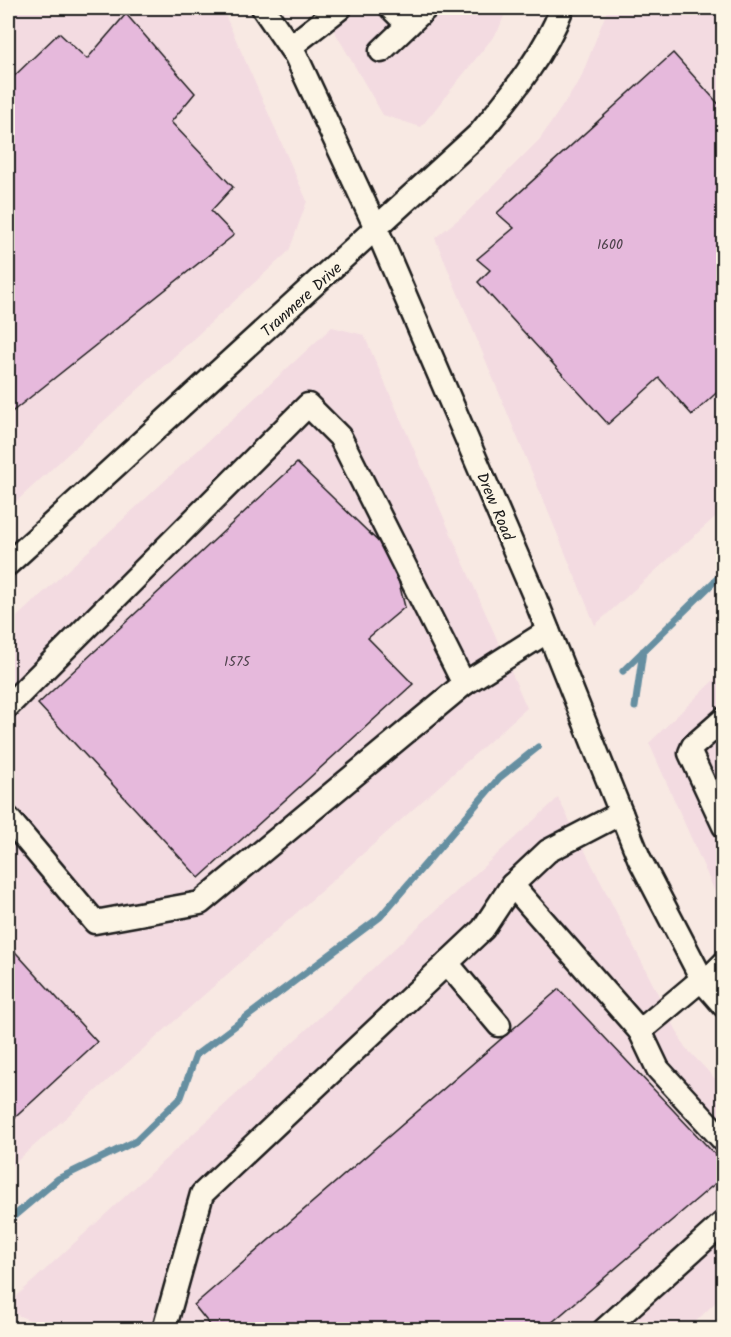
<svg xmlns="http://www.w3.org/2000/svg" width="731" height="1337" viewBox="0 0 731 1337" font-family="Kalam,sans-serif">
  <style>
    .built { fill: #f3dbe1 }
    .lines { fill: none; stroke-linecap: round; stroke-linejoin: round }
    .stream { stroke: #668fa1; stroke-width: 7 }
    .building { fill: #e6b9dc; stroke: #1c1c1c; stroke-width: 1.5 }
    .minor-casing { stroke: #1c1c1c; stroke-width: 27 }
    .minor { stroke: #fcf5e5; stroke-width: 22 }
    .labels { text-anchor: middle; stroke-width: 6; stroke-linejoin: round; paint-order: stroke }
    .number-label { font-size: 14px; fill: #4e434c }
    .street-label { font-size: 16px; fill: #1c1c1c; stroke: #fcf5e5 }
  </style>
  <rect width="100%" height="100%" fill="#f8e9e3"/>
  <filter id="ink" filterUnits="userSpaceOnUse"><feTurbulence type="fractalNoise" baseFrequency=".0167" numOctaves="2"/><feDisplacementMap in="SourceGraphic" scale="12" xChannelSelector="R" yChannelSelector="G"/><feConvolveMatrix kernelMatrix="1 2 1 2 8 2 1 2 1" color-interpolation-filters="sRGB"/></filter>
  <g filter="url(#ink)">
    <!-- built -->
    <g class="built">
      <polygon points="8,8 222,8 307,201 289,251 8,509"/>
      <polygon points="321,8 507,8 498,31 421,127 383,115"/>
      <polygon points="608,8 723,8 723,510 595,625 435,238 465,214 540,139 580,80"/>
      <polygon points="332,327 364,335 527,708 8,1169 8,625"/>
      <polygon points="723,671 723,910 649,743"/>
      <polygon points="558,798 685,1047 723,1087 723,1295 687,1330 53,1330 8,1311 8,1304"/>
    </g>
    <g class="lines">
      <!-- stream -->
      <g class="stream">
        <polyline points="623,671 724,572"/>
        <polyline points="635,707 643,651"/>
        <polyline points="8,1221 58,1179 136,1141 181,1097 196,1055 380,917 499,778 538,747"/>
      </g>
    </g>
    <!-- building -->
    <g class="building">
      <polygon points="126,14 195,93 171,122 233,187 211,211 234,235 8,415 8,82 59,33 87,59"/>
      <polygon points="673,53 724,110 724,386 692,415 659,378 608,424 478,282 490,270 477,259 514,228 497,213"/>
      <polygon points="297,463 392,555 405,607 368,638 413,684 199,878 38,704"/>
      <polygon points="8,944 97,1042 8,1124"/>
      <polygon points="559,989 724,1164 724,1176 543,1330 214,1330 194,1305"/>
    </g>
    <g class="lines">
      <defs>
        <g id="minor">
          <polyline points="263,8 296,56 377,230 533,593 639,858 704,983 724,1006"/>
          <polyline points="391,8 408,25"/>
          <polyline points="290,47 340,8"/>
          <polyline points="381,51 426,8"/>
          <path d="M8,564L480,133C511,95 545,54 562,8"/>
          <polyline points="8,706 308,405 340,437 464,684"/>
          <polyline points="724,719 693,746 690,753 724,826"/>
          <polyline points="621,813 548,851 512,885 640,1031 702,979"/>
          <polyline points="8,818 95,922 200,903 464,684 548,631"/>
          <polyline points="704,983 724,963"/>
          <polyline points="499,1025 447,963 483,929 512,885"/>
          <polyline points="640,1031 658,1069 724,1141"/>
          <polyline points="164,1330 202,1194 447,963"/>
          <polyline points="604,1330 724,1222"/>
        </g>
      </defs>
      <!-- minor casing -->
      <use href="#minor" class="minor-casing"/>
      <!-- minor -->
      <use href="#minor" class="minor"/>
    </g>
  </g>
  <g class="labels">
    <!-- number labels -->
    <g class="number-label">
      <text x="610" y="249">1600</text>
      <text x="237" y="666">1575</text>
    </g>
    <!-- street labels -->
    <g class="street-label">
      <text transform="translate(301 299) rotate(-42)" y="6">Tranmere Drive</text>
      <text transform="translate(496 506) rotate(67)" y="6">Drew Road</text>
    </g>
  </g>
  <!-- margin -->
  <rect width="731" height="1337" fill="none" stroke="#fcf5e5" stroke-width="30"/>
  <rect x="15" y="15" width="701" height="1307" fill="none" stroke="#1c1c1c" stroke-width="2" filter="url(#ink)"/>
</svg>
